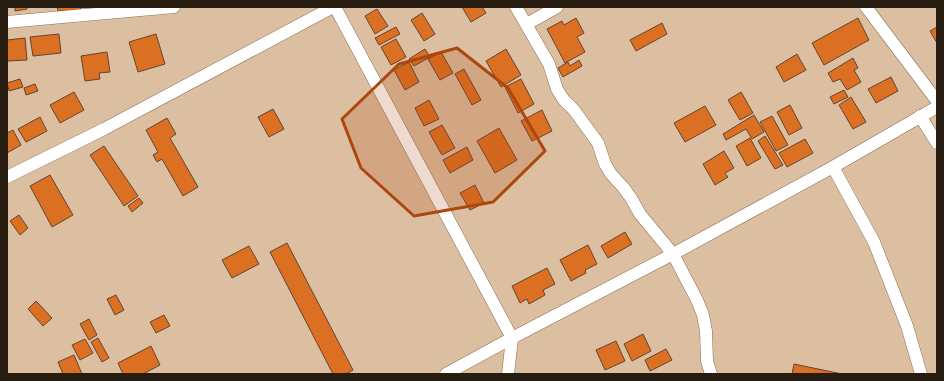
<svg xmlns="http://www.w3.org/2000/svg" width="944" height="381" viewBox="0 0 944 381" font-family="'PT Sans Narrow',sans-serif">
  <style>
    .building { fill: #dc7022; stroke: #644431 }
    .lines { fill: none; stroke-linecap: round; stroke-linejoin: round }
    .minor-casing { stroke: #8a7053; stroke-width: 13 }
    .minor { stroke: #fff; stroke-width: 12 }
    .marked { fill: #ae470d; fill-opacity: 0.2; stroke: #ae470d; stroke-width: 3; stroke-linejoin: round }
  </style>
  <rect width="100%" height="100%" fill="#dbbfa0"/>
  <!-- building -->
  <g class="building">
    <polygon points="15,7 27,7 27,9 15,11"/>
    <polygon points="57,7 80,7 81,10 58,11"/>
    <polygon points="462,7 482,7 486,13 471,22"/>
    <polygon points="377,9 388,26 375,34 365,16"/>
    <polygon points="422,13 435,34 424,41 411,20"/>
    <polygon points="576,18 584,33 577,37 585,52 565,63 547,29 562,21 564,25"/>
    <polygon points="858,18 869,40 824,65 812,43"/>
    <polygon points="662,23 667,34 636,51 630,40"/>
    <polygon points="396,27 400,34 379,45 375,38"/>
    <polygon points="937,27 937,43 930,31"/>
    <polygon points="59,34 61,53 33,56 30,37"/>
    <polygon points="156,34 165,64 138,72 129,42"/>
    <polygon points="25,38 27,60 7,61 7,40"/>
    <polygon points="396,39 406,57 391,65 381,47"/>
    <polygon points="425,49 430,57 414,66 409,59"/>
    <polygon points="506,49 521,75 501,87 486,61"/>
    <polygon points="107,52 110,72 99,73 100,79 85,81 81,56"/>
    <polygon points="441,52 453,73 440,80 428,59"/>
    <polygon points="797,54 806,70 784,82 776,67"/>
    <polygon points="853,58 858,68 854,70 861,82 847,90 840,79 833,82 828,73"/>
    <polygon points="579,60 582,66 563,77 558,68 568,62 570,66"/>
    <polygon points="409,62 419,82 405,90 394,70"/>
    <polygon points="464,69 481,100 472,105 455,74"/>
    <polygon points="891,77 898,91 876,103 868,89"/>
    <polygon points="20,79 23,87 9,91 7,83"/>
    <polygon points="521,79 534,104 518,113 505,87"/>
    <polygon points="35,84 38,91 26,95 24,88"/>
    <polygon points="844,90 848,97 834,104 830,97"/>
    <polygon points="74,92 84,110 60,123 50,105"/>
    <polygon points="741,92 753,113 740,120 728,100"/>
    <polygon points="851,97 866,122 853,129 839,105"/>
    <polygon points="429,100 439,119 424,126 415,108"/>
    <polygon points="790,105 802,128 789,135 777,112"/>
    <polygon points="705,106 716,125 685,142 674,123"/>
    <polygon points="273,109 284,129 269,137 258,117"/>
    <polygon points="542,110 552,131 532,141 521,121"/>
    <polygon points="754,115 764,132 752,139 746,129 726,140 723,134"/>
    <polygon points="772,116 788,145 776,151 760,122"/>
    <polygon points="40,117 47,131 26,142 18,129"/>
    <polygon points="167,118 176,134 170,138 198,187 183,196 162,159 157,162 153,155 158,152 146,130"/>
    <polygon points="442,125 455,148 442,155 429,132"/>
    <polygon points="499,128 517,160 495,173 477,141"/>
    <polygon points="13,130 21,145 7,153 7,133"/>
    <polygon points="765,136 783,165 775,169 758,141"/>
    <polygon points="750,138 761,158 747,166 736,146"/>
    <polygon points="805,139 813,153 787,167 779,153"/>
    <polygon points="104,146 138,196 124,206 90,155"/>
    <polygon points="467,147 473,160 450,173 443,160"/>
    <polygon points="724,151 734,168 725,173 728,177 715,185 703,164"/>
    <polygon points="50,175 73,215 52,227 30,186"/>
    <polygon points="475,185 484,203 470,210 460,193"/>
    <polygon points="139,198 143,203 132,212 128,206"/>
    <polygon points="19,215 28,228 20,235 10,221"/>
    <polygon points="625,232 632,244 608,258 601,246"/>
    <polygon points="287,243 353,370 346,374 333,374 270,252"/>
    <polygon points="588,245 597,264 585,270 586,273 571,281 560,260"/>
    <polygon points="249,246 259,264 232,278 222,260"/>
    <polygon points="547,268 555,284 543,290 545,295 529,304 527,299 520,303 512,286"/>
    <polygon points="116,295 124,310 115,315 107,299"/>
    <polygon points="36,301 52,318 43,326 28,309"/>
    <polygon points="164,315 170,326 156,333 150,322"/>
    <polygon points="89,319 97,335 89,340 80,324"/>
    <polygon points="643,334 651,351 632,361 624,344"/>
    <polygon points="98,338 109,358 102,362 91,342"/>
    <polygon points="85,339 93,353 80,360 72,345"/>
    <polygon points="616,341 625,361 605,370 596,350"/>
    <polygon points="151,346 160,365 143,374 123,374 118,363"/>
    <polygon points="666,349 672,360 650,371 645,360"/>
    <polygon points="74,355 82,374 63,374 58,362"/>
    <polygon points="794,364 842,374 792,374"/>
  </g>
  <g class="lines">
    <defs>
      <g id="minor">
        <polyline points="335,7 512,338 446,374"/>
        <polyline points="516,7 549,64 557,89 560,94 564,100 574,110 598,143 605,164 611,174 623,187 631,198 640,214 673,254 697,300 703,315 706,331 707,361 711,374"/>
        <polyline points="866,7 937,101"/>
        <polyline points="7,22 174,7"/>
        <polyline points="527,24 557,7"/>
        <polyline points="920,116 937,143"/>
        <polyline points="833,167 874,242 907,326 921,374"/>
        <polyline points="7,177 104,129 333,7"/>
        <polyline points="508,374 512,338 673,254 833,167 937,107"/>
      </g>
    </defs>
    <!-- minor casing -->
    <use href="#minor" class="minor-casing"/>
    <!-- minor -->
    <use href="#minor" class="minor"/>
  </g>
  <!-- marked area -->
  <path class="marked" d="M457,48L508,88L545,151L493,202L414,216L361,168L342,119L399,64Z"/>
  <!-- border -->
  <rect width="944" height="381" fill="none" stroke="#261c10" stroke-width="16"/>
</svg>
